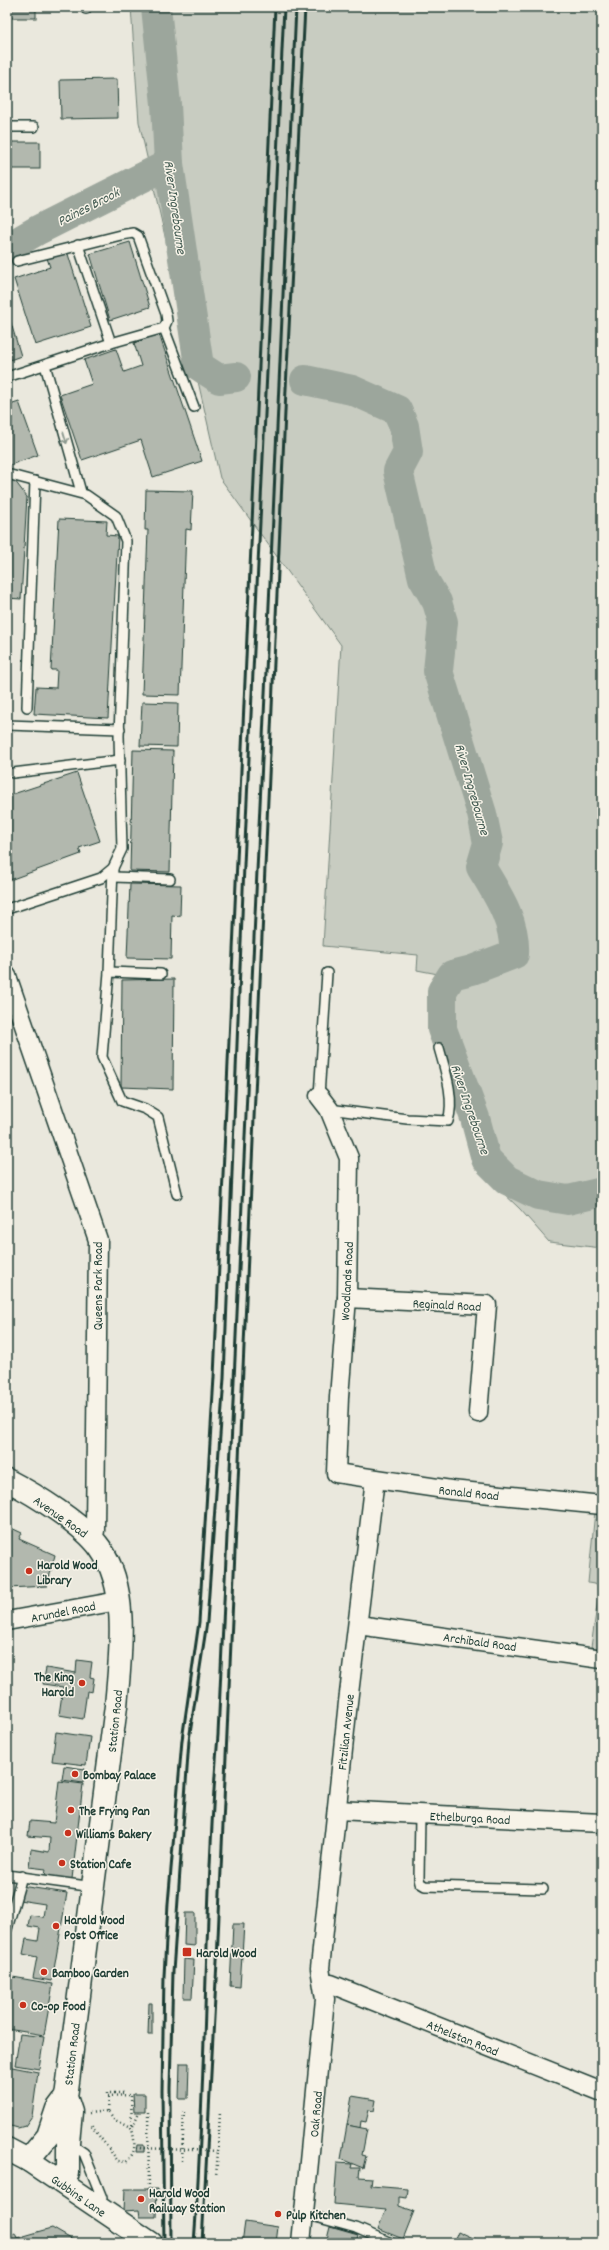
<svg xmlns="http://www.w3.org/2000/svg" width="609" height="2250" viewBox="0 0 609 2250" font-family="Dekko,sans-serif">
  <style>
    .green { fill: #c8ccc1; stroke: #74847a }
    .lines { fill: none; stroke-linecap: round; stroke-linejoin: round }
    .river { stroke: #9ca69c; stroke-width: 30 }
    .building { fill: #b2b8ae; stroke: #1f3d34 }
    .service-casing { stroke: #1f3d34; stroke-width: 12 }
    .minor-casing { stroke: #1f3d34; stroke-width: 21 }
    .tertiary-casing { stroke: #1f3d34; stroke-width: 25 }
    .path { stroke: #1f3d34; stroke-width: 2.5; stroke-dasharray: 1 3; stroke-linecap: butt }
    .service { stroke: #f7f3e8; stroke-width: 9 }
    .minor { stroke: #f7f3e8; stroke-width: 18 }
    .tertiary { stroke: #f7f3e8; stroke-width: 22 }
    .rail { stroke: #1f3d34; stroke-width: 3 }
    .path-bridge { stroke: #1f3d34; stroke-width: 2.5; stroke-dasharray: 1 3; stroke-linecap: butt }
    .oneway { stroke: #8b988e }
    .poi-dot { fill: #c8321e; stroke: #f7f3e8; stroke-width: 1.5 }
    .labels { text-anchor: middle; stroke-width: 3; stroke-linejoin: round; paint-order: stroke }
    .street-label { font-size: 13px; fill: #1f3d34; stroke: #f7f3e8 }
    .poi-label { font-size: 13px; font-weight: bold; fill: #1f3d34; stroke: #f7f3e8; text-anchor: start }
    .water-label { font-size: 14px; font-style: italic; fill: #445c53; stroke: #f7f3e8 }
  </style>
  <rect width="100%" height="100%" fill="#eae8dd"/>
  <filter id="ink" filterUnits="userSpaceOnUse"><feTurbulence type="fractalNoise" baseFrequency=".025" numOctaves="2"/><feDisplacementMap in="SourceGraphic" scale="8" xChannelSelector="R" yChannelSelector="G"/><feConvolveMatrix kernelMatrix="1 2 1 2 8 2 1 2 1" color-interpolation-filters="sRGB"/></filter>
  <g filter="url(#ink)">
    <!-- green -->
    <g class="green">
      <polygon points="131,7 602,7 602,1248 549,1242 520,1209 474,1165 435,1022 433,994 438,974 417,970 418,955 323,946 341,645 220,478 139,122"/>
      <polygon points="595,1511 602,1512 602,1649 591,1647 600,1585 588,1583"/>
    </g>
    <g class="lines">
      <!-- river -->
      <g class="river">
        <polyline points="156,7 166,104 169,164 199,366 219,379 236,377"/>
        <polyline points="7,248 38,230 169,164"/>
        <path d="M305,380L352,390L397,410L404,426L408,452L398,471L423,578L437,602L443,622L438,671L482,814L488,843L481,867C497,894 516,921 514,954L472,970L452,975L442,991V1029L475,1118L486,1159L507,1180L538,1195L568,1200L602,1192"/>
      </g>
    </g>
    <!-- building -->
    <g class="building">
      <rect x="7" y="7" width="29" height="11"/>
      <polygon points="117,79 118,118 61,119 60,80"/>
      <rect x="7" y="142" width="33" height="27"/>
      <polygon points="130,242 150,307 110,320 90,254"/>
      <polygon points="67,251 91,327 35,345 14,279 50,267 47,258"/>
      <polygon points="10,320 21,356 7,361 7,321"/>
      <polygon points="159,334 202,461 153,477 141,440 82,460 60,395 92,384 84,360 116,349 124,372 141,366 134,343"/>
      <polygon points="19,402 38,455 7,466 7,406"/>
      <polygon points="7,480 15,481 27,497 21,599 7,598"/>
      <polygon points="146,490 193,491 191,530 186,529 180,695 142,694 148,530 145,530"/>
      <polygon points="59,519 107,521 106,535 118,536 108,718 34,714 36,687 56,688 57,670 51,670"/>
      <polygon points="142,702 178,703 177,747 140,746"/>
      <polygon points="133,750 173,751 170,872 130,871"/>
      <polygon points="77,773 100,841 79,848 81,854 7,881 7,796"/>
      <polygon points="130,884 181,885 180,916 172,915 171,959 127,958"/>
      <polygon points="174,979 173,1089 121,1087 122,980"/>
      <polygon points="7,1526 22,1533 19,1539 55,1555 47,1586 8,1588 7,1594"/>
      <polygon points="77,1660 92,1662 90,1677 94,1678 92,1692 87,1691 83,1719 59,1715 63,1687 43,1684 46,1668 76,1673"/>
      <polygon points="56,1732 90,1737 86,1765 52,1761"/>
      <polygon points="64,1766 85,1769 83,1783 62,1780"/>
      <polygon points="59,1781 83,1784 72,1879 45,1876 46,1869 29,1867 31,1849 49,1852 50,1838 28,1836 30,1821 54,1823"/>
      <polygon points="21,1886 67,1893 52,1981 33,1978 37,1957 23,1954 26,1939 38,1941 40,1928 28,1926 30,1915 43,1917 45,1904 19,1900"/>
      <polygon points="185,1913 195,1913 195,1946 184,1945"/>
      <polygon points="233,1924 244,1924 240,1987 230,1986"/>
      <polygon points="184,1959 194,1960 192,1998 183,1998"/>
      <polygon points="7,1976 53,1984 44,2035 7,2029"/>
      <polygon points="149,2003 152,2003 152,2035 148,2035"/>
      <polygon points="20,2034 44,2037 39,2069 15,2065"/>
      <polygon points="180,2063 189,2063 188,2099 179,2099"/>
      <polygon points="7,2066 38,2072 32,2116 25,2126 18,2128 7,2125"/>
      <polygon points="133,2094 145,2094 145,2112 134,2112"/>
      <polygon points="352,2096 376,2100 374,2111 369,2110 366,2122 361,2121 360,2128 347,2125"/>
      <polygon points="347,2125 367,2129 362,2155 366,2156 363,2168 341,2159"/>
      <polygon points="137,2145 144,2145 144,2152 136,2152"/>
      <polygon points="337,2163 352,2164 351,2168 360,2168 359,2177 372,2178 371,2186 408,2189 407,2198 399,2197 399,2206 414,2211 403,2239 378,2229 386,2209 334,2204"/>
      <polygon points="125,2189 157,2189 156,2217 140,2217 139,2210 124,2211"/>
      <polygon points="245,2222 278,2227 276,2243 242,2243"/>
      <polygon points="330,2227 358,2235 356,2243 326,2243"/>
      <polygon points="52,2228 78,2243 7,2243 7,2236 15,2233 17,2238"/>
      <polygon points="458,2231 484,2243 453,2243"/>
    </g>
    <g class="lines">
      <defs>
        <g id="service">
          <polyline points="86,7 86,9"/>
          <polyline points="7,127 34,127"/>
          <polyline points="78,245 111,343"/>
          <polyline points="17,261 121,235 133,233 138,236 166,314 167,321 164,328 194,407"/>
          <polyline points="45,365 81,492"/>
          <polyline points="7,377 111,343 164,328"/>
          <polyline points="7,474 86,495 116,516 126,541 119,736 122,849 113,868 101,878 7,909"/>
          <polyline points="27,707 35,481"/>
          <polyline points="7,725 120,729"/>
          <polyline points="13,773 120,760"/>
          <polyline points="113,868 109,972 102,1057 122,1101 145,1109 158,1117 177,1194"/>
          <polyline points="114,877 170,879"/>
          <polyline points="109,972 161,974"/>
          <polyline points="319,1096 327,973"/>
          <path d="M329,1109L407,1119L448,1121C455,1098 445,1070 439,1048"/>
          <polyline points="7,1497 11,1482"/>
          <polyline points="420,1815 419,1878 420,1883 425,1886 543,1889"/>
          <polyline points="7,1875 94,1887"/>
          <polyline points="7,1929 22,1876"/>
          <polyline points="69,2143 84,2153 102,2198 97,2207"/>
          <polyline points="305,2214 356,2228 391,2243"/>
        </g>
        <g id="minor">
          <polyline points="7,976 98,1240 95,1531 91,1537"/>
          <polyline points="319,1096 329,1109 349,1158 347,1298 339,1397 336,1473 451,1490 602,1505"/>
          <polyline points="347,1298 487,1305 478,1413"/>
          <polyline points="7,1621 118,1601"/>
          <polyline points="358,1625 602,1659"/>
          <polyline points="337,1810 602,1823"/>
          <polyline points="324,1984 331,1984 602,2092"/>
          <polyline points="301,2243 325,1999 320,1968 348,1702 375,1479"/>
        </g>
        <g id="tertiary">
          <path d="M7,1480C34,1494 83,1524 100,1548C130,1589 120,1658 116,1706L66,2097L71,2112L68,2142V2173L63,2183"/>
          <polyline points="7,2149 28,2160 151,2243"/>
          <polyline points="28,2160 48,2136 57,2109 66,2097"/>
        </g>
      </defs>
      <!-- service casing -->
      <use href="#service" class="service-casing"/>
      <!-- minor casing -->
      <use href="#minor" class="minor-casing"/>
      <!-- tertiary casing -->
      <use href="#tertiary" class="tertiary-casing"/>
      <!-- path -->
      <g class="path">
        <polyline points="123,2093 107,2093 107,2096 131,2095 132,2129"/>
        <polyline points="108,2111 109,2096"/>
        <polyline points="148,2112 149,2189"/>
        <path d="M89,2113L108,2111L115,2120L132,2129C135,2143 137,2152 126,2162L118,2161L90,2124"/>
        <polyline points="133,2126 139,2112"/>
        <polyline points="140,2148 144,2149"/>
        <polyline points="218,2151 220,2112"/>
        <polyline points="182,2161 184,2110"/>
      </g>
      <!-- service -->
      <use href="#service" class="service"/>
      <!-- minor -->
      <use href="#minor" class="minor"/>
      <!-- tertiary -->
      <use href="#tertiary" class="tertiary"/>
      <!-- rail -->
      <g class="rail">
        <polyline points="164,2243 162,2091 164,1976 168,1904 182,1740 199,1622 214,1377 275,7"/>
        <polyline points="171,2243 170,2088 173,1972 189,1740 207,1622 224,1378 244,865 284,7"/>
        <path d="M194,2243C207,2074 204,1904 218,1735L296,7"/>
        <polyline points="202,2243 217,1961 286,389 305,7"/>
      </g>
      <!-- path-bridge -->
      <polyline class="path-bridge" points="140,2148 218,2151 216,2176"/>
    </g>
    <!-- one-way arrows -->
    <defs><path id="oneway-shaft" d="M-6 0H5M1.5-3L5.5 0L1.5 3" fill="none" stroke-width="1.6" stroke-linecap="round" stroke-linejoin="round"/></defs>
    <use class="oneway" href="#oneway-shaft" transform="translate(65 438) rotate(73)"/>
  </g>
  <!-- markers -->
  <g class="poi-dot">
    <circle cx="29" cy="1571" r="4"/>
    <circle cx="82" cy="1683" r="4"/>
    <circle cx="75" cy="1774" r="4"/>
    <circle cx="71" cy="1810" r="4"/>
    <circle cx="68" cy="1833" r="4"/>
    <circle cx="62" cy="1863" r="4"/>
    <circle cx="56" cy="1926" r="4"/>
    <rect x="182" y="1947" width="10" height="10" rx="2"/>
    <circle cx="44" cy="1972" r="4"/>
    <circle cx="23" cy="2005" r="4"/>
    <circle cx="141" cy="2199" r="4"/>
    <circle cx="278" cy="2214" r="4"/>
  </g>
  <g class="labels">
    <!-- street labels -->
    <g class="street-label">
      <text transform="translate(346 1281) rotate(-87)" y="5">Woodlands Road</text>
      <text transform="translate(97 1286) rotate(-90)" y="5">Queens Park Road</text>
      <text transform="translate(447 1304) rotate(3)" y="5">Reginald Road</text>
      <text transform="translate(469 1492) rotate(6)" y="5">Ronald Road</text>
      <text transform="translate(61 1516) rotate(35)" y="5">Avenue Road</text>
      <text transform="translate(63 1611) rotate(-11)" y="5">Arundel Road</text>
      <text transform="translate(480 1641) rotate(8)" y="5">Archibald Road</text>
      <text transform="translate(114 1721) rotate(-84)" y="5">Station Road</text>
      <text transform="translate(345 1732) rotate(-84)" y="5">Fitzilian Avenue</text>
      <text transform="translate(470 1817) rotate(3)" y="5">Ethelburga Road</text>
      <text transform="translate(463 2037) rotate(22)" y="5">Athelstan Road</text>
      <text transform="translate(71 2054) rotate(-83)" y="5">Station Road</text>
      <text transform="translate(315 2114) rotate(-85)" y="5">Oak Road</text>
      <text transform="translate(79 2195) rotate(35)" y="5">Gubbins Lane</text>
    </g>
    <!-- poi labels -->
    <g class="poi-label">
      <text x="37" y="1569">Harold Wood<tspan x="37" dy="15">Library</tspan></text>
      <text x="74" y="1681" text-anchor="end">The King<tspan x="74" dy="15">Harold</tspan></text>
      <text x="83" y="1779">Bombay Palace</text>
      <text x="79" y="1815">The Frying Pan</text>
      <text x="76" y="1838">Williams Bakery</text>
      <text x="70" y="1868">Station Cafe</text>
      <text x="64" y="1924">Harold Wood<tspan x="64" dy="15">Post Office</tspan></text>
      <text x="196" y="1957">Harold Wood</text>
      <text x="52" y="1977">Bamboo Garden</text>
      <text x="31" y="2010">Co-op Food</text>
      <text x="149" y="2197">Harold Wood<tspan x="149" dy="15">Railway Station</tspan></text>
      <text x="286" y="2219">Pulp Kitchen</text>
    </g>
    <!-- water labels -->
    <g class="water-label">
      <text transform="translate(88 206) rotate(-27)" y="5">Paines Brook</text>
      <text transform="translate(176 207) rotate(82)" y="5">River Ingrebourne</text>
      <text transform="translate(473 789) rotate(74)" y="5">River Ingrebourne</text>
      <text transform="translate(471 1109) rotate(71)" y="5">River Ingrebourne</text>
    </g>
  </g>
  <!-- margin -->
  <rect width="609" height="2250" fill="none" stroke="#f7f3e8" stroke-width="24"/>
  <rect x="12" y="12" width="585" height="2226" fill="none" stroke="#1f3d34" stroke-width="1.5" filter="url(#ink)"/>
</svg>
